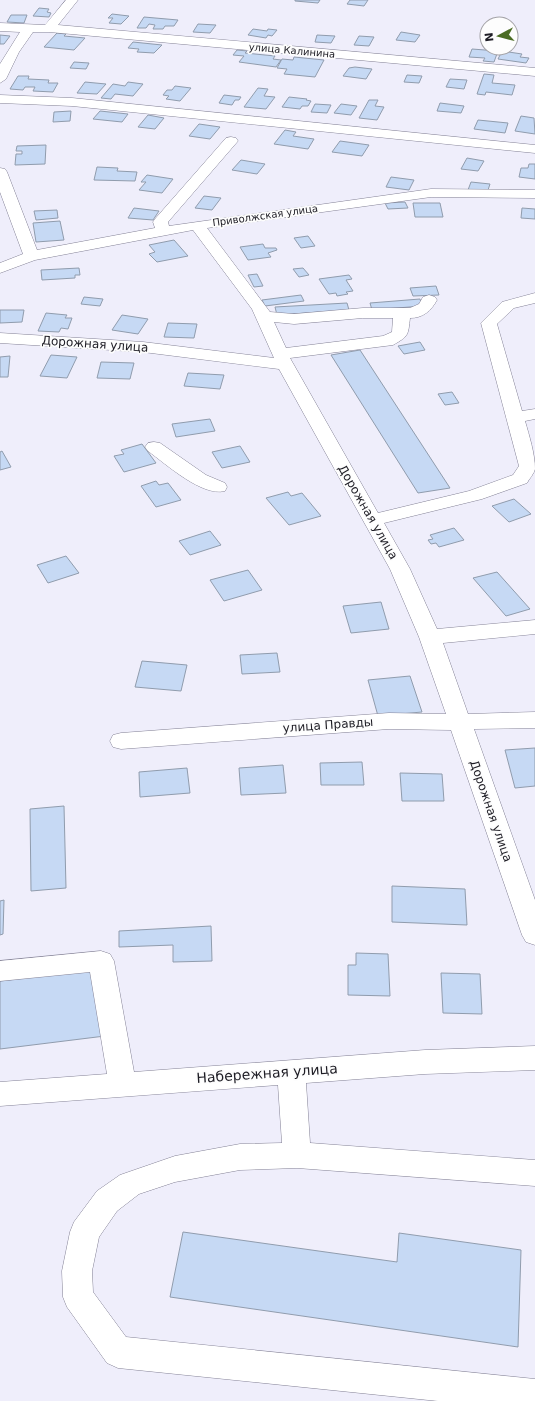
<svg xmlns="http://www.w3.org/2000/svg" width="535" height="1401" viewBox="0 0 535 1401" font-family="'DejaVu Sans',sans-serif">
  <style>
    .building { fill: #c6d9f4; stroke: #909cad }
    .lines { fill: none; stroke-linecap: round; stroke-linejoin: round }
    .minor-casing { stroke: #848296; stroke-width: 1 }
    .minor { fill: #fff; fill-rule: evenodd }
    .labels { text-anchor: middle; stroke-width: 3.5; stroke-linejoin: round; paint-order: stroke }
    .far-street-label { font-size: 10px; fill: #1e1d25; stroke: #fdfdfd }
    .street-label { font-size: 12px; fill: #1e1d25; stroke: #fdfdfd }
    .near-street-label { font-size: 14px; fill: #1e1d25; stroke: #fdfdfd }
  </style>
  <rect width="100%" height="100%" fill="#efeefb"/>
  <!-- building -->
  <g class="building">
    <polygon points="295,0 320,0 318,3 295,1"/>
    <polygon points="350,0 368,0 364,6 347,4"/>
    <polygon points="39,8 49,9 47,12 51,13 49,17 33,16"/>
    <polygon points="112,14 129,16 121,24 109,23 113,18 108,18"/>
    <polygon points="11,15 27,15 24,23 7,22"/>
    <polygon points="144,17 178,20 174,26 165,26 163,29 153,29 155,25 149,24 146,28 137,28"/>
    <polygon points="198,24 216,25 210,33 193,32"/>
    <polygon points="253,29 267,31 268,29 277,30 272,36 268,35 266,38 248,35"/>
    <polygon points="401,32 420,35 415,42 396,40"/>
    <polygon points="57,33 66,34 64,36 85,38 74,50 44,47"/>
    <polygon points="0,35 10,36 4,44 0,44"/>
    <polygon points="317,35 335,36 331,43 315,42"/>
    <polygon points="359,36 374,37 369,46 354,45"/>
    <polygon points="133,42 162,45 154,53 137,52 139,49 128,48"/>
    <polygon points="472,49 498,51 494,62 483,61 485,58 469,57"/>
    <polygon points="237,50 247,51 245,53 275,56 273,59 281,60 276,67 239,62 244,56 233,55"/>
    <polygon points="502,51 522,54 520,57 529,58 526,63 498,59"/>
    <polygon points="294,57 324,60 315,77 284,74 287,69 277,68 282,59 293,60"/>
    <polygon points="74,62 89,63 86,69 70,68"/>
    <polygon points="355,67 372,69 366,79 343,76 349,68"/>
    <polygon points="484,74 494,75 492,83 515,85 512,95 486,92 485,95 477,94"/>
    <polygon points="407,75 422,76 419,83 404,82"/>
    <polygon points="18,76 29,76 28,79 49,80 48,83 58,83 53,92 33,91 35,87 25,87 23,90 10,89"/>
    <polygon points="450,79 467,80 464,89 446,87"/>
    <polygon points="85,82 106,84 97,94 77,93"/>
    <polygon points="128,82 143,84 133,96 115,94 111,99 101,98 113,84 125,86"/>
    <polygon points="175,86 191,88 180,101 166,99 169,96 163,95 167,90 172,90"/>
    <polygon points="258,88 268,89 264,96 275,97 266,109 244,107"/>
    <polygon points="224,95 241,97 239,100 235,100 232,105 219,103"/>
    <polygon points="289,97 307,99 306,100 311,101 308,106 302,106 300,109 282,107"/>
    <polygon points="369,100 378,100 375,106 384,107 377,120 359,118"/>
    <polygon points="440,103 464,106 461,113 437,111"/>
    <polygon points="315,104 331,105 327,113 311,112"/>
    <polygon points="341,104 357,106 351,115 334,113"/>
    <polygon points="71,111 70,121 53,122 54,112"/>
    <polygon points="100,111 128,114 122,122 93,119"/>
    <polygon points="148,115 164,118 155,129 138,127"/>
    <polygon points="521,116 534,118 535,134 515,131"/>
    <polygon points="478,120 508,123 505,133 474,129"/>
    <polygon points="199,124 220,127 210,139 189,136"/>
    <polygon points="285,130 296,132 293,136 314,139 308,149 274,144"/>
    <polygon points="340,141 369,145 362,156 332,152"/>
    <polygon points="46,145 45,164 15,165 16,154 22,154 22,151 16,151 17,146"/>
    <polygon points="467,158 484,161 478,171 461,169"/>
    <polygon points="241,160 265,164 257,174 232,170"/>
    <polygon points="529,164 535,164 535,179 519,177 521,168 528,168"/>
    <polygon points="97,167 118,168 117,171 137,172 135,181 94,180"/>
    <polygon points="147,175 173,179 162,193 139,190 146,182 141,182"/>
    <polygon points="391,177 414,180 409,190 386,187"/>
    <polygon points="471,182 490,184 487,193 468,190"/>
    <polygon points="204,196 221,198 212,210 195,208"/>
    <polygon points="405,202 408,208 388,209 385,203"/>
    <polygon points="413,203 440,203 443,217 415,217"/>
    <polygon points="134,208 159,211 153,220 128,218"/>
    <polygon points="522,208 535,209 535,219 521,218"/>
    <polygon points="57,210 58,218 36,220 34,211"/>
    <polygon points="60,221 64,240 36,242 33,223"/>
    <polygon points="308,236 315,246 301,248 294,238"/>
    <polygon points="174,240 188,256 157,262 149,254 155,252 149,245"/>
    <polygon points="263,244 265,248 276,248 277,250 268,253 271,257 248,260 240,247"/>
    <polygon points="79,268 80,275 75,275 75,278 42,280 41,270"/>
    <polygon points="303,268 309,275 299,277 293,269"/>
    <polygon points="257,274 263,286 254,287 248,275"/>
    <polygon points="349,275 352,279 346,280 353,291 346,292 348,294 337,296 336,293 329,294 319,279"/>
    <polygon points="436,286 439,295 413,296 410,288"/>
    <polygon points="301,295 304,301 265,306 262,300"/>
    <polygon points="84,297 103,299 100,306 81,304"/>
    <polygon points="420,299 422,306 372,310 370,303"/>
    <polygon points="347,303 349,310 277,315 275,307"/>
    <polygon points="0,310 24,310 22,322 0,323"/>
    <polygon points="46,313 67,315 65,318 72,318 68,329 61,328 59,332 38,331"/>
    <polygon points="122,315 148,319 138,334 112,330"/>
    <polygon points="168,323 197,324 194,338 164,337"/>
    <polygon points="420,342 425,350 404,354 398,346"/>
    <polygon points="360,350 450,488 418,493 331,355"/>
    <polygon points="51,355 77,357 67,378 40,376"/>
    <polygon points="10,356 8,377 0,377 0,357"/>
    <polygon points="101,362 134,363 130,379 97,378"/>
    <polygon points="188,373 224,375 220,389 184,386"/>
    <polygon points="452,392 459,403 445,405 438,394"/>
    <polygon points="210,419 215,431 176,437 172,424"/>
    <polygon points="142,444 156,463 124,472 114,456 124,454 121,450"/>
    <polygon points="240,446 250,462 222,468 212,452"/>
    <polygon points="2,451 11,467 0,470 0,452"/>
    <polygon points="156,481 159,485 168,483 181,500 156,507 141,486"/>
    <polygon points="288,492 291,496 302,493 321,516 289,525 266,498"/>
    <polygon points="514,499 531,514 509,522 492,506"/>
    <polygon points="454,528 464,540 439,547 436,543 431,544 428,540 433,539 430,535"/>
    <polygon points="210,531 221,545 190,555 179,541"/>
    <polygon points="66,556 79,573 48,583 37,565"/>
    <polygon points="248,570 262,590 224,601 210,580"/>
    <polygon points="497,572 530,609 506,616 473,578"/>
    <polygon points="381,602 389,629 351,633 343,606"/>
    <polygon points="277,653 280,672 242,674 240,655"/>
    <polygon points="142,661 187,665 181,691 135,687"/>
    <polygon points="410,676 422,712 378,716 368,680"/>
    <polygon points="535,748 535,786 515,788 505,750"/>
    <polygon points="362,762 364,785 321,785 320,763"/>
    <polygon points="283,765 286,793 241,795 239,768"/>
    <polygon points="187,768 190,793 140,797 139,772"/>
    <polygon points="400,773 442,774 444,801 402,801"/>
    <polygon points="64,806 66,888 31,891 30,809"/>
    <polygon points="392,886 465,889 467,925 392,922"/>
    <polygon points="4,900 3,934 0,935 0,901"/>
    <polygon points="211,926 212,961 173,962 173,945 119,947 119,931"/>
    <polygon points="356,953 388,954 390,996 348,995 348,965 356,965"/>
    <polygon points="99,969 105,1036 0,1049 0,981"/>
    <polygon points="441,973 480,974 482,1014 443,1013"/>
    <polygon points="183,1232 397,1262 399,1233 521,1250 518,1347 170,1297"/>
  </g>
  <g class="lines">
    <defs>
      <g id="minor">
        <polygon points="66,0 78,0 58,25 535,68 535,76 49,32 33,32 19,52 6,79 0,83 0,64 20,32 0,31 0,23 45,25"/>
        <polygon points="0,95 72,98 535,145 535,153 72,106 0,103"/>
        <path d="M231,137L236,138L238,141L168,222L169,226L431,189L535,190V198L431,197L207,228L270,312L294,314L363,308H410L419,304L423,297L429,295L435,297L437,300C431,311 423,318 410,318C408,335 409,336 393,345L290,358L378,513L469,491L513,475L519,466L481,323L502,302L535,293V303L514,308L497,324L522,411L535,409V419L525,421C529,435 535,454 535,469C534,474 529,479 527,483L482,499L384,523L410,569L437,629L535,620V634L443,643L468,714L535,712V728L474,729L535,900V945L526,942L522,935L451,730L389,729L121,749L113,747L110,741L113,735L121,733L389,713L446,714L419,637L390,569L279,369L143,352L0,343V333L143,342L274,358L252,309L193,230L35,260L0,273V263L23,254L0,192V168L5,169L7,172L37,250L155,228L153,222L155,219L226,138ZM363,318H393L392,332L383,336L286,348L274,322L294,324Z"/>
        <path d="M154,442L160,443L206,475L225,483L227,487L225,491C202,497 166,464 148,451L145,447L148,443Z"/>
        <polygon points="101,951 110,954 114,961 134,1072 425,1050 535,1046 535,1070 425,1074 306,1083 310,1143 535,1160 535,1186 297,1168 240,1170 175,1182 139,1194 117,1211 99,1237 92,1271 93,1292 126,1337 535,1379 535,1401 438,1401 118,1368 107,1363 67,1307 63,1297 62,1271 70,1232 74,1222 97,1191 120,1175 175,1156 240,1144 282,1143 278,1085 0,1106 0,1082 107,1074 90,972 0,981 0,961"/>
      </g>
    </defs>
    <!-- minor casing -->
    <use href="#minor" class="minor-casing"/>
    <!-- minor -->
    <use href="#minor" class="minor"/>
  </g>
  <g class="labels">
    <!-- far-street labels -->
    <g class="far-street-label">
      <text transform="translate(292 50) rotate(5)" y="4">улица Калинина</text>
      <text transform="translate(265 215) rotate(-8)" y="4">Приволжская улица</text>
    </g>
    <!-- street labels -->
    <g class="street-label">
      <text transform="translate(95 344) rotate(4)" y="4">Дорожная улица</text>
      <text transform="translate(368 512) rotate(60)" y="4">Дорожная улица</text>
      <text transform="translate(328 725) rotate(-4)" y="4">улица Правды</text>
      <text transform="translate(491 811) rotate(71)" y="4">Дорожная улица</text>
    </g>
    <!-- near-street labels -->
    <g class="near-street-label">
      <text transform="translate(267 1073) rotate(-4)" y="5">Набережная улица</text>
    </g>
  </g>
  <!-- north arrow -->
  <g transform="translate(499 36) rotate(263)"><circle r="19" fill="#fdfdfd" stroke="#a4a3a7"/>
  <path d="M0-3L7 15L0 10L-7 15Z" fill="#4b6c23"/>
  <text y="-6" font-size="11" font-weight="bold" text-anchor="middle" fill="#1e1d25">N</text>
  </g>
</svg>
